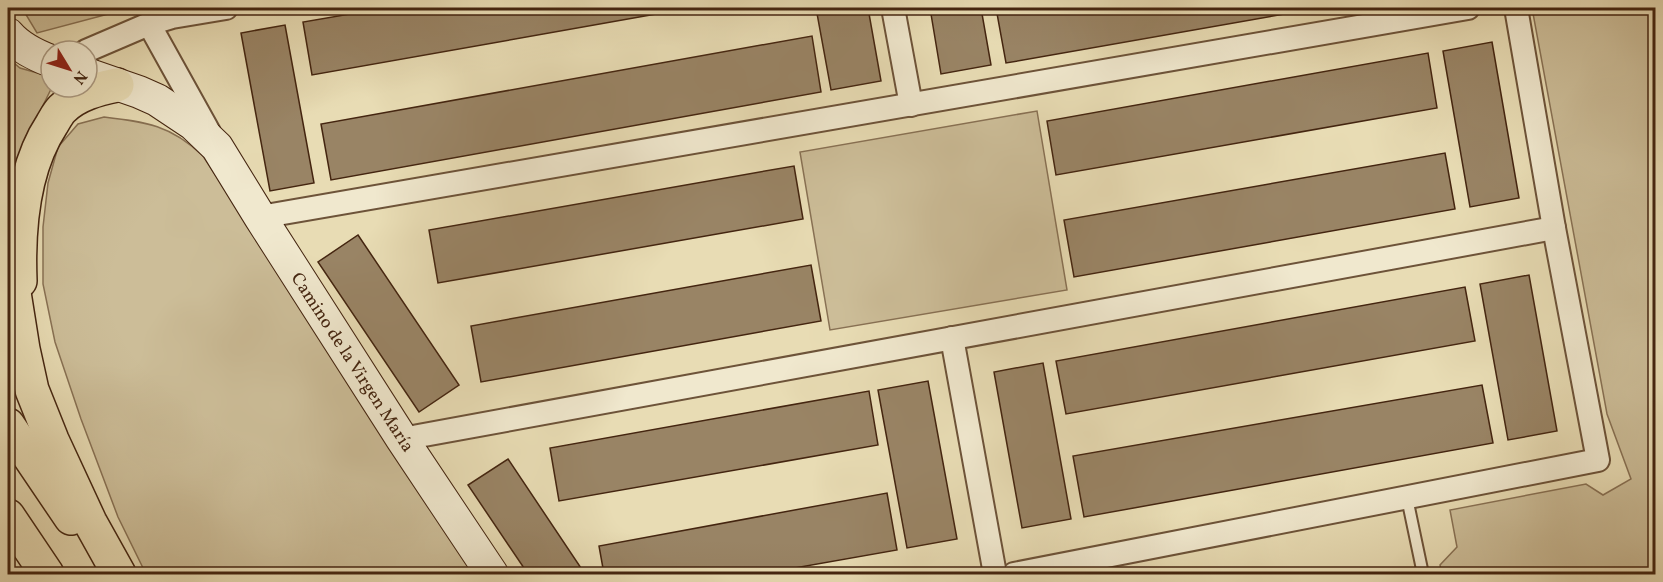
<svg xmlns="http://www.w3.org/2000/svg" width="1663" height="582" viewBox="0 0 1663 582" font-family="Vollkorn,serif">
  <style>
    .green { fill: #ccbd98; stroke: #887154; stroke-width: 1.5 }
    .building { fill: #998465; stroke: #442510; stroke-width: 1.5 }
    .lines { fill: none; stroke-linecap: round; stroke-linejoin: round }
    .lane-casing { stroke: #6d5339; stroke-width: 14 }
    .street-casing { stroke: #6d5339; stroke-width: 26 }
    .secondary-casing { stroke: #442510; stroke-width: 34 }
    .highway-casing { stroke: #442510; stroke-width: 36 }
    .lane { stroke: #f0e8ce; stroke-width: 10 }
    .street { stroke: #f0e8ce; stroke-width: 22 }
    .secondary { stroke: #f0e8ce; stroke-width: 32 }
    .highway { stroke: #e8dcb4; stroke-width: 33 }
    .labels { text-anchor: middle; stroke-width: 4.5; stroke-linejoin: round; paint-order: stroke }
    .street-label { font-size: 18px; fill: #442510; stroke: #f0e8ce }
  </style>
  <rect width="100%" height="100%" fill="#e8dcb4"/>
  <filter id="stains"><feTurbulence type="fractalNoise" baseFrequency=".00333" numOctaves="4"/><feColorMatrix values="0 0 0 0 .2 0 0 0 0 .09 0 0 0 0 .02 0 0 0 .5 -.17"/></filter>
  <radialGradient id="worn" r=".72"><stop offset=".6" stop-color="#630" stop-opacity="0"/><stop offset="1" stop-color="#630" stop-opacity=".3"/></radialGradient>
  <!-- green -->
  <g class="green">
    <polygon points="22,8 131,8 37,33"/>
    <polygon points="1532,8 1655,8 1655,574 1442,574 1440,565 1457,547 1450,510 1586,484 1603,495 1631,479 1607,414"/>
    <polygon points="8,58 20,68 48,76 51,80 51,87 52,87 32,128 15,167 8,188"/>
    <polygon points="1037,111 1067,290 830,330 800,152"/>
    <path d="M104,117C146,122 171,125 203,156L476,574H146L118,517L81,419L55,342L43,284V227L48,183L58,147L78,124Z"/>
  </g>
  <!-- building -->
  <g class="building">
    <polygon points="385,8 690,8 312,75 303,22"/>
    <polygon points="816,8 868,8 881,81 831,90"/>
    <polygon points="930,8 981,8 991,65 941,74"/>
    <polygon points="996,8 1319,8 1006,63"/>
    <polygon points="285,25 314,183 270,191 241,33"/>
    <polygon points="812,36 821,92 331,180 321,124"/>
    <polygon points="1492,42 1519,198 1470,207 1443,51"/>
    <polygon points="1428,53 1437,108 1056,175 1047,121"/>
    <polygon points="1445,153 1455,209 1074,277 1064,220"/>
    <polygon points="794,166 803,219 438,283 429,230"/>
    <polygon points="358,235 459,385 419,412 318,262"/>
    <polygon points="811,265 821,321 481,382 471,326"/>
    <polygon points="1529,275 1557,431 1508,440 1480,284"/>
    <polygon points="1465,287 1475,341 1066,414 1056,361"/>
    <polygon points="1043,363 1071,519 1022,528 994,372"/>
    <polygon points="928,381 957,539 907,548 878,390"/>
    <polygon points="1482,385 1493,443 1084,517 1073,456"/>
    <polygon points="869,391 878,445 559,501 550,448"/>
    <polygon points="508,459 585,574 528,574 468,485"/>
    <polygon points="887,493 897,550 761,574 604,574 599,546"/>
  </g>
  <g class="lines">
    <defs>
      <polyline id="lane" points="1407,498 1423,574"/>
      <g id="street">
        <polyline points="893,8 911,105"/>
        <polyline points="149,24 209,132"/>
        <polyline points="86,51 149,24 172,17 226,8"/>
        <polyline points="260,217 1468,8"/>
        <polyline points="952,338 995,574"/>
        <polyline points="402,439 1554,228"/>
        <polyline points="1014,574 1598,460 1554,228 1516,8"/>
      </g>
      <g id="secondary">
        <path d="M8,34C19,47 35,55 51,61"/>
        <polyline points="87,74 139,92 157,100 193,124 217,147 260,217 402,439 492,574"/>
      </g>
      <g id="highway">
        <polyline points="8,255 23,349 32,390 52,440 90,522 119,574"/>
        <path d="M20,281C18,229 23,168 52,124C55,119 58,113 62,109C77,94 98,89 117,85"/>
        <polyline points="8,425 71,518"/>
        <polyline points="8,516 47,574"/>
      </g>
    </defs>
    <!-- lane casing -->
    <use href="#lane" class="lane-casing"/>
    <!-- street casing -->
    <use href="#street" class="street-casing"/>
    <!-- secondary casing -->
    <use href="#secondary" class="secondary-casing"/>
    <!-- highway casing -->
    <use href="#highway" class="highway-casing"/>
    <!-- lane -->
    <use href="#lane" class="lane"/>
    <!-- street -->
    <use href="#street" class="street"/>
    <!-- secondary -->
    <use href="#secondary" class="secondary"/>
    <!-- highway -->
    <use href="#highway" class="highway"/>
  </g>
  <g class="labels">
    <!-- street labels -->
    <g class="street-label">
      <text transform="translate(353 362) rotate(57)" y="6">Camino de la Virgen María</text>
    </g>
  </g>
  <!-- margin -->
  <rect width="1663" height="582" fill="none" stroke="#e8dcb4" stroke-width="30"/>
  <rect x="9" y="9" width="1645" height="564" fill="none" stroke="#442510" stroke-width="3"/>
  <rect x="15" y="15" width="1633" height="552" fill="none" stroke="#442510" stroke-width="1.5"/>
  <!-- north arrow -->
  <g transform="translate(69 69) rotate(128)"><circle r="28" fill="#f0e8ce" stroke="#ab9a82" stroke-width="1.5"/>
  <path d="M0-4.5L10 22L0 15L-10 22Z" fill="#8f2418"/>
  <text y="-9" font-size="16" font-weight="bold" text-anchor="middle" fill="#442510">N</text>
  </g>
  <rect width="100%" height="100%" filter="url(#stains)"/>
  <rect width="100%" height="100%" fill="url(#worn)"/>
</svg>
